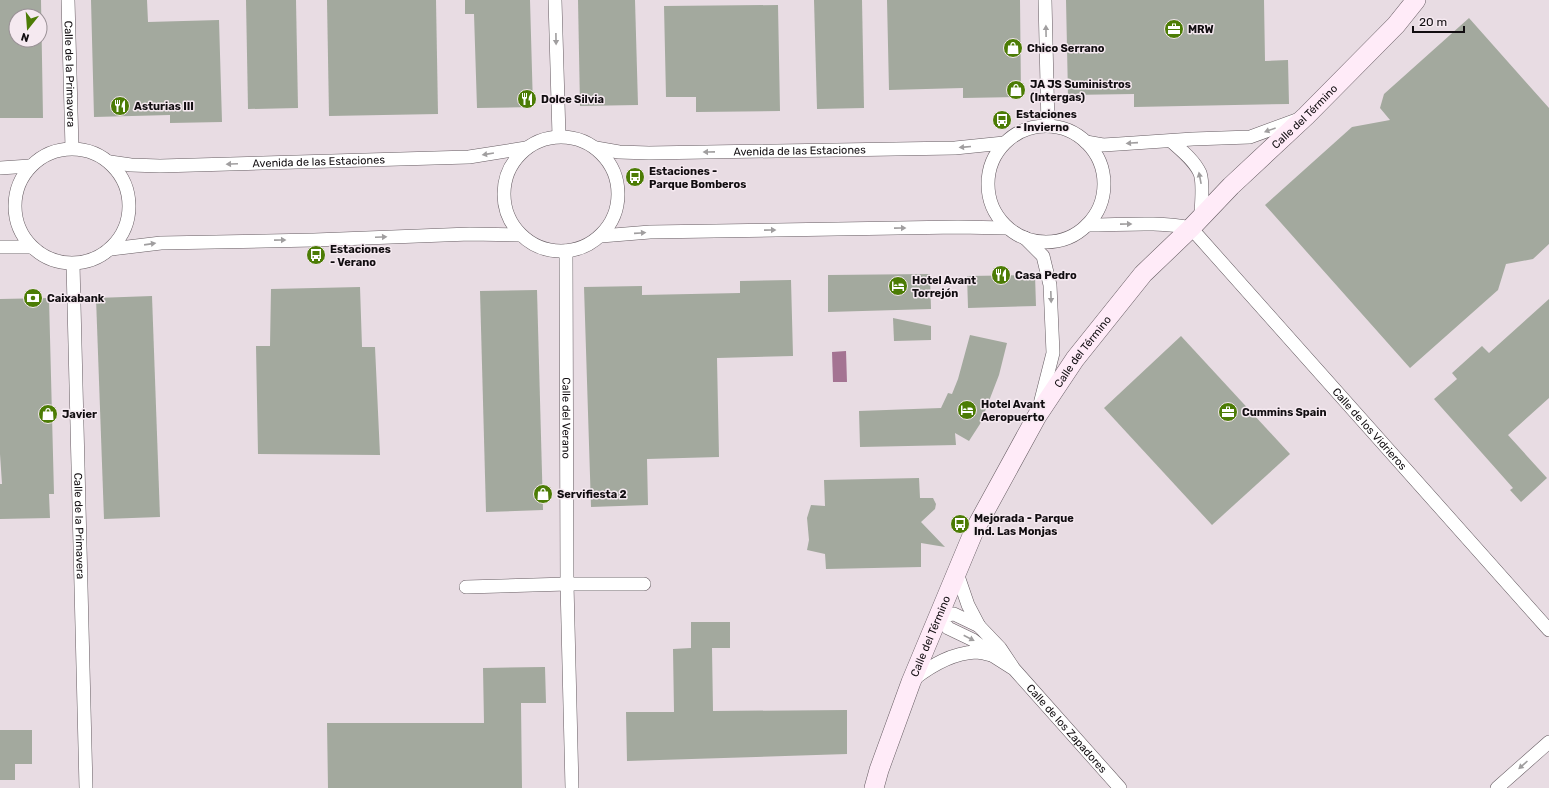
<svg xmlns="http://www.w3.org/2000/svg" width="1549" height="788" viewBox="0 0 1549 788" font-family="Rubik,sans-serif">
  <style>
    .water { fill: #a47392 }
    .building { fill: #a3a99e; fill-rule: evenodd }
    .lines { fill: none; stroke-linecap: round; stroke-linejoin: round }
    .street-casing { stroke: #665c62; stroke-width: 14 }
    .secondary-casing { stroke: #665c62; stroke-width: 20 }
    .street { stroke: #fff; stroke-width: 13 }
    .secondary { stroke: #ffebf8; stroke-width: 19 }
    .oneway { fill: #a09e9f }
    .labels { text-anchor: middle; stroke-width: 3; stroke-linejoin: round; paint-order: stroke }
    .poi-label { font-size: 11px; font-weight: bold; fill: #110d10; stroke: #f5e9f0; text-anchor: start }
    .street-label { font-size: 11px; fill: #110d10; stroke: #f5e9f0 }
  </style>
  <rect width="100%" height="100%" fill="#e8dce3"/>
  <!-- water -->
  <polygon class="water" points="846,351 847,382 833,382 832,352"/>
  <!-- building -->
  <g class="building">
    <path d="M0,0H41L43,118H0ZM16,16H40V40H16Z"/>
    <polygon points="91,0 147,0 148,22 219,20 222,122 170,123 170,115 94,117"/>
    <polygon points="246,0 296,0 298,108 248,109"/>
    <polygon points="327,0 436,0 438,114 329,116"/>
    <polygon points="465,0 530,0 533,107 477,108 474,14 465,14"/>
    <polygon points="578,0 635,0 638,105 580,106"/>
    <polygon points="814,0 862,0 864,108 817,109"/>
    <polygon points="887,0 1020,0 1021,97 963,98 963,88 889,90"/>
    <polygon points="1066,0 1264,0 1265,61 1288,60 1289,104 1134,107 1134,94 1068,95"/>
    <polygon points="778,5 780,111 696,112 696,97 666,97 664,6"/>
    <polygon points="1469,18 1549,108 1549,244 1533,259 1506,264 1498,290 1410,368 1265,205 1352,127 1390,120 1380,108 1384,94"/>
    <polygon points="930,274 931,309 828,312 828,275"/>
    <polygon points="1035,275 1036,306 968,308 967,276"/>
    <polygon points="791,280 793,356 717,358 719,457 647,459 648,505 591,507 584,287 642,286 642,295 740,293 740,281"/>
    <polygon points="360,287 362,347 375,347 380,455 258,454 256,346 270,346 271,289"/>
    <polygon points="537,290 543,510 486,512 480,291"/>
    <polygon points="152,296 160,517 104,519 96,298"/>
    <polygon points="49,298 54,494 49,494 50,518 0,519 0,484 2,484 0,454 0,299"/>
    <polygon points="1549,299 1549,398 1508,435 1547,478 1521,502 1510,490 1513,488 1434,399 1457,379 1452,373 1482,346 1489,353"/>
    <polygon points="893,318 931,326 931,340 894,341"/>
    <polygon points="970,335 1007,343 999,375 989,401 980,424 969,441 955,433 956,445 860,447 859,411 941,408 948,393 952,394 958,379"/>
    <polygon points="1181,336 1290,454 1212,525 1104,408"/>
    <polygon points="919,478 920,498 933,498 936,504 935,509 921,522 945,547 921,543 921,567 826,569 825,554 807,550 809,540 807,518 811,505 825,506 824,480"/>
    <polygon points="691,622 730,622 730,648 712,648 713,711 847,710 847,754 627,761 626,712 674,712 673,649 691,648"/>
    <polygon points="545,667 546,703 521,703 522,788 328,788 327,723 484,723 483,668"/>
    <polygon points="0,730 32,730 32,764 15,764 15,780 0,780"/>
  </g>
  <g class="lines">
    <defs>
      <g id="street">
        <path id="s1" d="M68,0L72,148"/>
        <polyline points="555,0 559,136"/>
        <polyline points="1045,0 1048,126"/>
        <circle cx="1046" cy="184" r="58"/>
        <circle cx="561" cy="194" r="57"/>
        <path d="M1171,141C1181,150 1194,160 1200,173C1204,184 1201,205 1201,217"/>
        <polyline points="1086,142 1103,145 1119,144 1193,139 1250,137 1299,119"/>
        <path id="s2" d="M596,148L619,152L649,153L955,148L1004,143"/>
        <circle cx="72" cy="206" r="57"/>
        <path id="s3" d="M110,162L131,165L160,166L469,157L526,148"/>
        <polyline points="0,168 30,166"/>
        <path id="s4" d="M1087,225C1122,225 1157,221 1191,228L1549,630"/>
        <polyline points="601,236 650,232 958,227 1007,228"/>
        <polyline points="1025,238 1043,256 1050,285 1053,353 1040,404"/>
        <polyline points="0,247 31,247"/>
        <polyline points="111,249 161,243 314,240 470,234 520,235"/>
        <path id="s5" d="M566,251L567,584L572,788"/>
        <path id="s6" d="M73,264L86,788"/>
        <polyline points="957,573 968,605 979,626"/>
        <polyline points="466,587 567,584 644,584"/>
        <path id="s7" d="M1014,669L992,655L973,640L948,628L939,616L954,614L979,626L1000,648L1014,669L1120,788"/>
        <path d="M914,679C932,665 952,653 976,652C981,652 986,654 991,655"/>
        <polyline points="1497,788 1549,742"/>
      </g>
      <g id="secondary">
        <path id="s8" d="M874,788L879,770L911,682L974,531L1037,416L1075,359L1143,274L1191,228L1231,186L1306,116L1396,25L1416,0"/>
      </g>
    </defs>
    <!-- street casing -->
    <use href="#street" class="street-casing"/>
    <!-- secondary casing -->
    <use href="#secondary" class="secondary-casing"/>
    <!-- street -->
    <use href="#street" class="street"/>
    <!-- secondary -->
    <use href="#secondary" class="secondary"/>
  </g>
  <!-- one-way arrows -->
  <defs><path id="oneway-solid" d="M-6-.8H1V-3.2L6.5 0L1 3.2V.8H-6Z"/></defs>
  <g class="oneway">
    <use href="#oneway-solid" transform="translate(1046 31) rotate(-91)"/>
    <use href="#oneway-solid" transform="translate(556 39) rotate(89)"/>
    <use href="#oneway-solid" transform="translate(1270 130) rotate(160)"/>
    <use href="#oneway-solid" transform="translate(1132 143) rotate(176)"/>
    <use href="#oneway-solid" transform="translate(965 147) rotate(175)"/>
    <use href="#oneway-solid" transform="translate(709 152) rotate(179)"/>
    <use href="#oneway-solid" transform="translate(488 154) rotate(171)"/>
    <use href="#oneway-solid" transform="translate(232 164) rotate(178)"/>
    <use href="#oneway-solid" transform="translate(1200 178) rotate(-101)"/>
    <use href="#oneway-solid" transform="translate(1126 224) rotate(-1)"/>
    <use href="#oneway-solid" transform="translate(900 228) rotate(-1)"/>
    <use href="#oneway-solid" transform="translate(770 230) rotate(-1)"/>
    <use href="#oneway-solid" transform="translate(640 233) rotate(-4)"/>
    <use href="#oneway-solid" transform="translate(381 237) rotate(-2)"/>
    <use href="#oneway-solid" transform="translate(280 240) rotate(-1)"/>
    <use href="#oneway-solid" transform="translate(150 244) rotate(-8)"/>
    <use href="#oneway-solid" transform="translate(1051 297) rotate(88)"/>
    <use href="#oneway-solid" transform="translate(969 638) rotate(27)"/>
    <use href="#oneway-solid" transform="translate(1523 765) rotate(138)"/>
  </g>
  <!-- icons -->
  <defs>
    <symbol id="office-disc" viewBox="-11 -11 22 22"><circle r="9.5" fill="#4c7c05" stroke="#f5e9f0"/><path d="M-6-3h4V-5.5h4V-3h4V5H-6ZM-1-4.5V-3h2v-1.5ZM-6 0V1H6V0Z" fill="#fff"/></symbol>
    <symbol id="shop-disc" viewBox="-11 -11 22 22"><circle r="9.5" fill="#4c7c05" stroke="#f5e9f0"/><path d="M-5-2.5h2.3a2.7 3.5 0 0 1 5.4 0H5L5.5 6h-11ZM-1.5-2.5h3a1.5 2.3 0 0 0-3 0Z" fill="#fff"/></symbol>
    <symbol id="restaurant-disc" viewBox="-11 -11 22 22"><circle r="9.5" fill="#4c7c05" stroke="#f5e9f0"/><path d="M-5-6h1v4h1v-4h1v4h1v-4h1v5L-1.5 .5V6h-2V.5L-5-1ZM5-6V6H3V1.5H1.5Q1.5-4 5-6Z" fill="#fff"/></symbol>
    <symbol id="bus-disc" viewBox="-11 -11 22 22"><circle r="9.5" fill="#4c7c05" stroke="#f5e9f0"/><path d="M-5-6H5V4H4V6H2V4H-2V6H-4V4H-5ZM-3.5-4V0h7V-4ZM-3.5 1.2v1.5H-2V1.2ZM2 1.2v1.5H3.5V1.2Z" fill="#fff"/></symbol>
    <symbol id="hotel-disc" viewBox="-11 -11 22 22"><circle r="9.5" fill="#4c7c05" stroke="#f5e9f0"/><path d="M-6-4.5h1.5V1H6V5H4.5V3h-9V5H-6ZM-4 0a1.8 1.8 0 1 1 3.6 0ZM.5 0V-2.5h3Q6-2.5 6 0Z" fill="#fff"/></symbol>
    <symbol id="bank-disc" viewBox="-11 -11 22 22"><circle r="9.5" fill="#4c7c05" stroke="#f5e9f0"/><path d="M-6-4H6V4H-6ZM0-2.3a2.3 2.3 0 1 0 0 4.6a2.3 2.3 0 1 0 0-4.6Z" fill="#fff"/></symbol>
  </defs>
  <g fill-rule="evenodd">
    <use href="#office-disc" x="1163" y="18" width="22" height="22"/>
    <use href="#shop-disc" x="1002" y="37" width="22" height="22"/>
    <use href="#shop-disc" x="1005" y="79" width="22" height="22"/>
    <use href="#restaurant-disc" x="516" y="88" width="22" height="22"/>
    <use href="#restaurant-disc" x="109" y="95" width="22" height="22"/>
    <use href="#bus-disc" x="991" y="109" width="22" height="22"/>
    <use href="#bus-disc" x="624" y="166" width="22" height="22"/>
    <use href="#bus-disc" x="305" y="244" width="22" height="22"/>
    <use href="#restaurant-disc" x="990" y="264" width="22" height="22"/>
    <use href="#hotel-disc" x="887" y="275" width="22" height="22"/>
    <use href="#bank-disc" x="22" y="287" width="22" height="22"/>
    <use href="#hotel-disc" x="956" y="399" width="22" height="22"/>
    <use href="#office-disc" x="1217" y="401" width="22" height="22"/>
    <use href="#shop-disc" x="37" y="403" width="22" height="22"/>
    <use href="#shop-disc" x="532" y="483" width="22" height="22"/>
    <use href="#bus-disc" x="949" y="513" width="22" height="22"/>
  </g>
  <g class="labels">
    <!-- poi labels -->
    <g class="poi-label">
      <text x="1188" y="33">MRW</text>
      <text x="1027" y="52">Chico Serrano</text>
      <text x="1030" y="88">JA JS Suministros<tspan x="1030" dy="13">(Intergas)</tspan></text>
      <text x="541" y="103">Dolce Silvia</text>
      <text x="134" y="110">Asturias III</text>
      <text x="1016" y="118">Estaciones<tspan x="1016" dy="13">- Invierno</tspan></text>
      <text x="649" y="175">Estaciones -<tspan x="649" dy="13">Parque Bomberos</tspan></text>
      <text x="330" y="253">Estaciones<tspan x="330" dy="13">- Verano</tspan></text>
      <text x="1015" y="279">Casa Pedro</text>
      <text x="912" y="284">Hotel Avant<tspan x="912" dy="13">Torrejón</tspan></text>
      <text x="47" y="302">Caixabank</text>
      <text x="981" y="408">Hotel Avant<tspan x="981" dy="13">Aeropuerto</tspan></text>
      <text x="1242" y="416">Cummins Spain</text>
      <text x="62" y="418">Javier</text>
      <text x="557" y="498">Servifiesta 2</text>
      <text x="974" y="522">Mejorada - Parque<tspan x="974" dy="13">Ind. Las Monjas</tspan></text>
    </g>
    <!-- street labels -->
    <g class="street-label">
      <text dy="4" stroke="none"><textPath href="#s1" startOffset="74">Calle de la Primavera</textPath></text>
      <text dy="4" stroke="none"><textPath href="#s8" startOffset="810">Calle del Término</textPath></text>
      <text dy="4" stroke="none"><textPath href="#s2" startOffset="204">Avenida de las Estaciones</textPath></text>
      <text dy="4" stroke="none"><textPath href="#s3" startOffset="209">Avenida de las Estaciones</textPath></text>
      <text dy="4" stroke="none"><textPath href="#s8" startOffset="486">Calle del Término</textPath></text>
      <text dy="4" stroke="none"><textPath href="#s5" startOffset="167">Calle del Verano</textPath></text>
      <text dy="4" stroke="none"><textPath href="#s4" startOffset="373">Calle de los Vidrieros</textPath></text>
      <text dy="4" stroke="none"><textPath href="#s6" startOffset="262">Calle de la Primavera</textPath></text>
      <text dy="4" stroke="none"><textPath href="#s8" startOffset="162">Calle del Término</textPath></text>
      <text dy="4" stroke="none"><textPath href="#s7" startOffset="271">Calle de los Zapadores</textPath></text>
    </g>
  </g>
  <!-- north arrow -->
  <g transform="translate(28 28) rotate(197)"><circle r="19" fill="#f5e9f0" stroke="#9a9196"/>
  <path d="M0-3L7 15L0 10L-7 15Z" fill="#4c7c05"/>
  <text y="-6" font-size="11" font-weight="bold" text-anchor="middle" fill="#110d10">N</text>
  </g>
  <!-- scale -->
  <path d="M1413 26v6h51v-6" fill="none" stroke="#110d10" stroke-width="2"/>
  <text x="1419" y="26" font-size="12" fill="#110d10" stroke="#f5e9f0" stroke-width="3" paint-order="stroke">20 m</text>
</svg>
